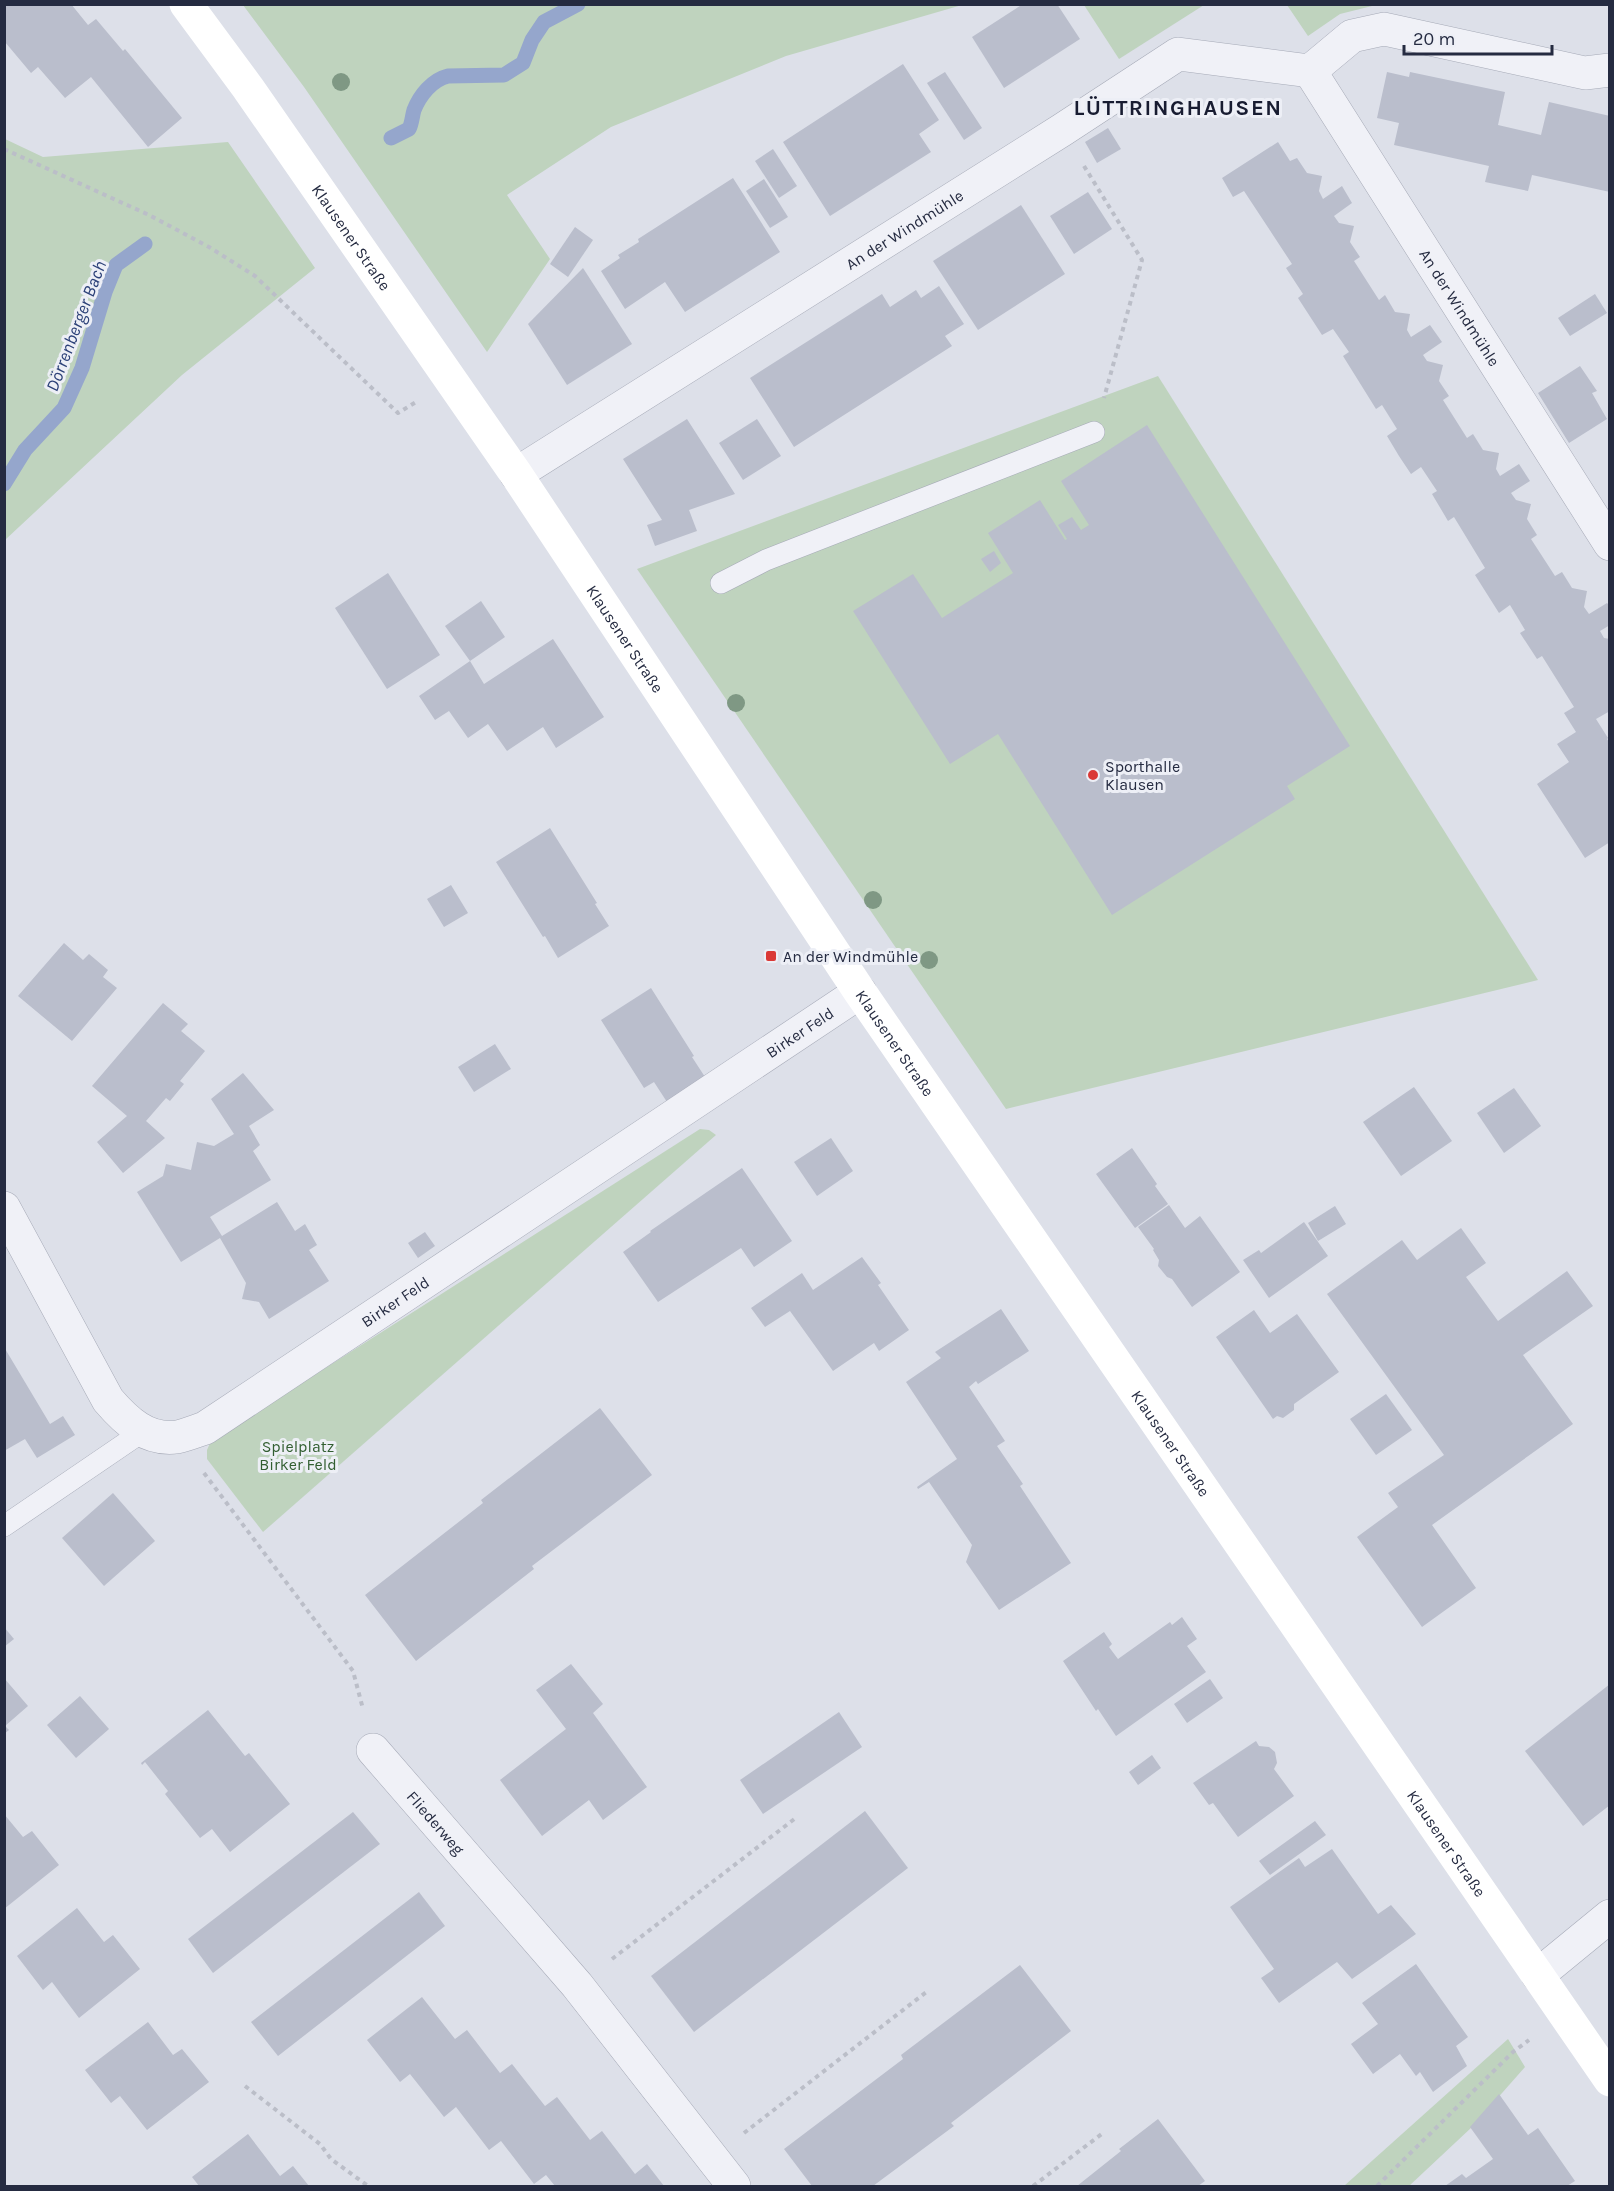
<svg xmlns="http://www.w3.org/2000/svg" width="1614" height="2191" viewBox="0 0 1614 2191" font-family="Karla,sans-serif">
  <style>
    .green { fill: #bfd3be }
    .lines { fill: none; stroke-linecap: round; stroke-linejoin: round }
    .stream { stroke: #95a6cc; stroke-width: 15 }
    .building { fill: #babecc }
    .service-casing { stroke: #a6aab7; stroke-width: 22 }
    .minor-casing { stroke: #a6aab7; stroke-width: 34 }
    .path { stroke: #bbbec8; stroke-width: 4; stroke-dasharray: 4.5 4.5; stroke-linecap: butt }
    .service { stroke: #f0f1f7; stroke-width: 21 }
    .minor { stroke: #f0f1f7; stroke-width: 33 }
    .secondary { stroke: #fff; stroke-width: 33 }
    .tree { fill: #7f9884 }
    .poi-dot { fill: #da3936; stroke: #edeff6; stroke-width: 2 }
    .labels { text-anchor: middle; stroke-width: 6; stroke-linejoin: round; paint-order: stroke }
    .street-label { font-size: 16px; fill: #252b41; stroke: #edeff6 }
    .poi-label { font-size: 16px; fill: #252b41; stroke: #edeff6; text-anchor: start }
    .park-label { font-size: 16px; fill: #325e31; stroke: #edeff6 }
    .water-label { font-size: 18px; font-style: italic; fill: #2c4178; stroke: #edeff6 }
    .district-label { font-size: 22px; font-weight: bold; letter-spacing: 1.5px; fill: #181c31; stroke: #edeff6 }
  </style>
  <rect width="100%" height="100%" fill="#dde0e9"/>
  <!-- green -->
  <g class="green">
    <polygon points="243,5 962,5 786,56 611,127 507,195 550,259 487,352 304,87"/>
    <polygon points="1084,5 1204,5 1119,59"/>
    <polygon points="1287,5 1376,5 1340,14 1308,36"/>
    <polygon points="5,139 43,157 228,142 315,268 182,375 5,540"/>
    <polygon points="1158,376 1538,980 1006,1109 637,569"/>
    <polygon points="700,1129 709,1130 716,1135 263,1532 207,1459 207,1450 211,1441"/>
    <polygon points="1508,2039 1525,2067 1472,2127 1409,2186 1344,2186"/>
  </g>
  <g class="lines">
    <!-- stream -->
    <g class="stream">
      <path d="M391,138L409,129C412,123 412,117 414,110C420,95 432,80 448,76L504,75L523,63L532,40L544,22L578,4"/>
      <polyline points="4,484 25,450 64,408 82,368 105,292 116,265 145,244"/>
    </g>
  </g>
  <!-- building -->
  <g class="building">
    <polygon points="5,4 71,4 88,25 96,19 123,51 125,49 182,118 148,147 91,77 65,98 38,67 31,73 5,42"/>
    <polygon points="1023,4 1057,4 1080,39 1004,88 972,37"/>
    <polygon points="903,64 939,120 919,134 931,152 830,216 783,142"/>
    <polygon points="945,72 982,128 964,140 927,83"/>
    <polygon points="1387,72 1409,77 1410,72 1505,92 1498,125 1541,135 1549,102 1610,116 1610,192 1532,175 1528,191 1485,182 1489,166 1394,145 1399,123 1377,118"/>
    <polygon points="1108,128 1121,149 1097,163 1085,142"/>
    <polygon points="1278,142 1290,161 1297,158 1307,173 1322,176 1319,191 1323,199 1342,186 1352,203 1334,216 1339,223 1354,226 1350,242 1360,257 1354,261 1379,300 1385,295 1395,312 1410,314 1407,330 1411,337 1430,325 1442,342 1423,355 1427,361 1443,365 1439,381 1449,396 1443,400 1467,438 1473,434 1483,450 1499,453 1496,469 1500,476 1519,464 1530,481 1511,493 1516,500 1531,504 1527,519 1537,535 1531,539 1555,576 1562,572 1572,588 1587,591 1584,607 1589,614 1607,603 1610,606 1610,625 1600,631 1604,638 1610,639 1610,711 1596,719 1608,738 1607,739 1610,744 1610,842 1585,858 1537,784 1569,762 1557,744 1576,732 1564,713 1574,707 1542,656 1537,659 1520,633 1525,630 1510,605 1499,613 1475,575 1485,568 1454,517 1448,521 1432,494 1437,491 1421,467 1411,474 1399,456 1387,436 1397,429 1382,405 1376,409 1343,356 1349,352 1333,329 1322,335 1298,298 1303,294 1286,268 1292,264 1244,191 1233,197 1222,178"/>
    <polygon points="773,149 797,186 779,198 755,161"/>
    <polygon points="733,178 780,252 685,312 665,282 625,309 601,271 620,258 618,255 639,242 638,239"/>
    <polygon points="764,179 788,217 770,228 746,191"/>
    <polygon points="1088,192 1112,229 1074,254 1050,216"/>
    <polygon points="1021,205 1065,274 978,330 933,261"/>
    <polygon points="575,227 593,240 568,277 550,264"/>
    <polygon points="583,268 632,344 567,385 528,324"/>
    <polygon points="939,286 964,324 945,336 952,346 794,447 750,378 882,294 890,307 916,290 921,298"/>
    <polygon points="1595,294 1607,313 1570,336 1558,318"/>
    <polygon points="1580,366 1597,391 1592,393 1607,419 1569,443 1538,393"/>
    <polygon points="687,419 735,494 689,510 697,531 655,546 647,525 662,520 623,459"/>
    <polygon points="757,419 781,456 743,480 719,443"/>
    <polygon points="1147,425 1350,746 1287,786 1295,799 1112,915 998,734 950,764 853,611 913,574 942,618 1013,573 988,533 1040,500 1065,540 1067,539 1058,525 1072,517 1081,530 1089,525 1061,481"/>
    <polygon points="994,551 1001,563 990,572 981,559"/>
    <polygon points="388,573 440,655 387,689 335,608"/>
    <polygon points="481,601 505,637 470,661 445,626"/>
    <polygon points="553,639 604,717 556,748 543,727 507,751 488,724 468,738 449,711 435,720 419,696 470,661 484,684"/>
    <polygon points="550,828 597,903 595,904 609,926 558,958 545,936 543,937 496,862"/>
    <polygon points="451,885 468,913 444,927 427,899"/>
    <polygon points="64,943 83,960 89,954 108,970 103,977 117,988 72,1041 18,996"/>
    <polygon points="651,988 694,1056 692,1057 705,1077 667,1102 654,1082 644,1088 601,1020"/>
    <polygon points="163,1003 188,1024 181,1031 205,1051 180,1081 184,1084 170,1101 166,1098 146,1121 165,1138 123,1173 97,1142 127,1116 92,1086"/>
    <polygon points="495,1044 511,1069 474,1092 458,1067"/>
    <polygon points="243,1073 274,1110 249,1126 260,1145 253,1151 271,1180 210,1217 222,1236 277,1202 295,1231 305,1224 317,1245 309,1250 329,1281 269,1319 259,1302 242,1299 246,1283 220,1238 181,1262 137,1192 163,1176 166,1164 191,1170 197,1142 214,1146 234,1134 211,1099"/>
    <polygon points="1414,1087 1452,1141 1401,1176 1363,1122"/>
    <polygon points="1514,1088 1541,1126 1504,1153 1477,1113"/>
    <polygon points="831,1138 853,1171 817,1196 794,1162"/>
    <polygon points="1132,1148 1157,1184 1155,1186 1168,1204 1135,1228 1096,1174"/>
    <polygon points="742,1168 792,1241 754,1267 741,1248 658,1302 623,1252 651,1232 650,1231"/>
    <polygon points="1169,1205 1185,1228 1200,1216 1240,1272 1192,1307 1172,1279 1167,1277 1158,1266 1159,1260 1153,1250 1154,1249 1138,1227"/>
    <polygon points="1335,1206 1346,1224 1318,1241 1308,1223"/>
    <polygon points="1304,1222 1328,1256 1269,1298 1243,1260 1259,1250 1261,1253"/>
    <polygon points="1461,1228 1486,1263 1466,1277 1498,1321 1567,1271 1593,1306 1523,1355 1573,1424 1432,1525 1476,1588 1422,1627 1357,1537 1398,1507 1388,1493 1444,1455 1327,1294 1402,1240 1417,1260"/>
    <polygon points="425,1232 435,1246 418,1258 408,1243"/>
    <polygon points="862,1257 881,1283 878,1285 909,1330 879,1351 874,1343 833,1371 790,1311 765,1327 751,1308 802,1273 813,1290"/>
    <polygon points="1001,1309 1029,1351 978,1384 976,1381 969,1387 1005,1441 997,1446 1023,1484 1020,1486 1071,1563 999,1610 966,1562 972,1545 929,1482 918,1489 917,1487 957,1459 906,1382 941,1358 935,1352"/>
    <polygon points="1254,1310 1270,1333 1297,1314 1339,1372 1294,1404 1294,1410 1283,1418 1277,1416 1273,1419 1216,1337"/>
    <polygon points="4,1347 50,1424 63,1416 75,1435 37,1458 25,1439 4,1451"/>
    <polygon points="1386,1394 1412,1430 1376,1455 1350,1419"/>
    <polygon points="600,1408 652,1475 532,1566 534,1569 416,1661 365,1595 483,1503 481,1500"/>
    <polygon points="113,1493 155,1541 104,1586 62,1538"/>
    <polygon points="1182,1617 1197,1639 1187,1646 1206,1672 1116,1736 1098,1709 1096,1711 1063,1661 1104,1632 1112,1644 1109,1647 1118,1659 1170,1622 1172,1625"/>
    <polygon points="4,1627 14,1639 4,1647"/>
    <polygon points="571,1664 603,1704 593,1713 647,1787 603,1820 589,1800 542,1836 500,1780 566,1729 536,1690"/>
    <polygon points="4,1678 28,1706 5,1726 9,1730 4,1734"/>
    <polygon points="1210,1679 1223,1698 1187,1723 1174,1704"/>
    <polygon points="1610,1684 1610,1805 1583,1826 1525,1751"/>
    <polygon points="80,1696 109,1729 76,1758 47,1725"/>
    <polygon points="208,1710 245,1756 249,1753 290,1804 230,1852 212,1829 200,1838 165,1794 168,1791 145,1762 142,1765 141,1763"/>
    <polygon points="839,1712 862,1747 763,1814 740,1780"/>
    <polygon points="1256,1741 1259,1746 1269,1747 1275,1752 1277,1763 1274,1769 1294,1796 1238,1837 1213,1803 1209,1805 1193,1783"/>
    <polygon points="1152,1755 1161,1768 1138,1785 1129,1772"/>
    <polygon points="865,1811 908,1868 694,2032 651,1976"/>
    <polygon points="353,1812 380,1844 213,1973 188,1939"/>
    <polygon points="4,1814 23,1837 32,1831 59,1865 4,1909"/>
    <polygon points="1315,1821 1326,1835 1270,1875 1259,1861"/>
    <polygon points="1332,1849 1378,1914 1391,1905 1416,1934 1352,1979 1337,1962 1279,2003 1261,1978 1274,1969 1230,1907 1299,1858 1305,1867"/>
    <polygon points="419,1892 445,1926 278,2056 251,2022"/>
    <polygon points="77,1908 104,1942 113,1935 140,1969 79,2018 52,1982 43,1990 17,1956"/>
    <polygon points="1416,1964 1468,2037 1456,2046 1467,2066 1433,2092 1420,2072 1416,2076 1400,2054 1373,2074 1351,2044 1378,2024 1362,2003"/>
    <polygon points="1020,1965 1071,2031 951,2123 954,2126 873,2186 812,2186 784,2149 903,2059 901,2055"/>
    <polygon points="422,1997 455,2039 467,2030 500,2073 512,2064 545,2106 557,2097 590,2140 602,2131 635,2174 647,2164 664,2186 555,2186 546,2175 534,2184 501,2141 489,2150 456,2107 444,2117 410,2074 400,2082 367,2040"/>
    <polygon points="148,2022 173,2055 182,2049 209,2082 147,2130 120,2096 111,2103 85,2070"/>
    <polygon points="1499,2094 1528,2135 1538,2128 1575,2181 1567,2186 1445,2186 1462,2174 1466,2178 1493,2159 1470,2127"/>
    <polygon points="1158,2119 1205,2181 1198,2186 1077,2186 1121,2151 1119,2149"/>
    <polygon points="248,2134 280,2176 293,2166 309,2186 199,2186 192,2177"/>
  </g>
  <g class="lines">
    <defs>
      <g id="service">
        <polyline points="721,583 766,560 1094,432"/>
        <polyline points="4,1526 142,1432"/>
      </g>
      <g id="minor">
        <path id="s1" d="M1310,71L1610,544"/>
        <path id="s2" d="M516,474L1062,130L1178,54L1310,71L1352,36L1384,29L1585,73L1610,70"/>
        <path id="s3" d="M4,1208L108,1400C126,1421 147,1441 177,1437C186,1435 196,1431 205,1428L860,992"/>
        <path id="s4" d="M373,1750L577,1985L734,2186"/>
        <polyline points="1538,1975 1610,1916"/>
      </g>
    </defs>
    <!-- service casing -->
    <use href="#service" class="service-casing"/>
    <!-- minor casing -->
    <use href="#minor" class="minor-casing"/>
    <!-- path -->
    <g class="path">
      <polyline points="4,149 149,215 209,247 255,276 398,413 416,402"/>
      <polyline points="1084,166 1142,260 1104,398"/>
      <polyline points="204,1473 353,1671 363,1709"/>
      <polyline points="612,1959 797,1817"/>
      <polyline points="245,2086 320,2144 331,2159 368,2186"/>
      <polyline points="744,2133 929,1990"/>
      <polyline points="1033,2186 1103,2133"/>
      <polyline points="1377,2186 1513,2052 1529,2040"/>
    </g>
    <!-- service -->
    <use href="#service" class="service"/>
    <!-- minor -->
    <use href="#minor" class="minor"/>
    <!-- secondary -->
    <path class="secondary" id="s5" d="M186,4L248,88L516,474L860,992L1610,2080"/>
  </g>
  <!-- trees -->
  <g class="tree">
    <circle cx="341" cy="82" r="9"/>
    <circle cx="736" cy="703" r="9"/>
    <circle cx="873" cy="900" r="9"/>
    <circle cx="929" cy="960" r="9"/>
  </g>
  <!-- markers -->
  <g class="poi-dot">
    <circle cx="1093" cy="775" r="6"/>
    <rect x="765" y="950" width="12" height="12" rx="3"/>
  </g>
  <g class="labels">
    <!-- street labels -->
    <g class="street-label">
      <text dy="6" stroke="none"><textPath href="#s2" startOffset="459">An der Windmühle</textPath></text>
      <text dy="6" stroke="none"><textPath href="#s5" startOffset="286">Klausener Straße</textPath></text>
      <text dy="6" stroke="none"><textPath href="#s1" startOffset="280">An der Windmühle</textPath></text>
      <text dy="6" stroke="none"><textPath href="#s5" startOffset="772">Klausener Straße</textPath></text>
      <text dy="6" stroke="none"><textPath href="#s3" startOffset="1044">Birker Feld</textPath></text>
      <text dy="6" stroke="none"><textPath href="#s5" startOffset="1258">Klausener Straße</textPath></text>
      <text dy="6" stroke="none"><textPath href="#s3" startOffset="558">Birker Feld</textPath></text>
      <text dy="6" stroke="none"><textPath href="#s5" startOffset="1744">Klausener Straße</textPath></text>
      <text dy="6" stroke="none"><textPath href="#s4" startOffset="96">Fliederweg</textPath></text>
      <text dy="6" stroke="none"><textPath href="#s5" startOffset="2230">Klausener Straße</textPath></text>
    </g>
    <!-- poi labels -->
    <g class="poi-label">
      <text x="1105" y="772">Sporthalle<tspan x="1105" dy="18">Klausen</tspan></text>
      <text x="783" y="962">An der Windmühle</text>
    </g>
    <!-- park labels -->
    <g class="park-label">
      <text x="298" y="1452">Spielplatz<tspan x="298" dy="18">Birker Feld</tspan></text>
    </g>
    <!-- water labels -->
    <g class="water-label">
      <text transform="translate(76 326) rotate(-69)" y="6">Dörrenberger Bach</text>
    </g>
    <!-- district labels -->
    <g class="district-label">
      <text x="1178" y="115">LÜTTRINGHAUSEN</text>
    </g>
  </g>
  <!-- border -->
  <rect width="1614" height="2191" fill="none" stroke="#252b41" stroke-width="12"/>
  <!-- scale -->
  <path d="M1404 45v9h148v-9" fill="none" stroke="#252b41" stroke-width="3"/>
  <text x="1413" y="45" font-size="18" fill="#252b41" stroke="#edeff6" stroke-width="4.5" paint-order="stroke">20 m</text>
</svg>
